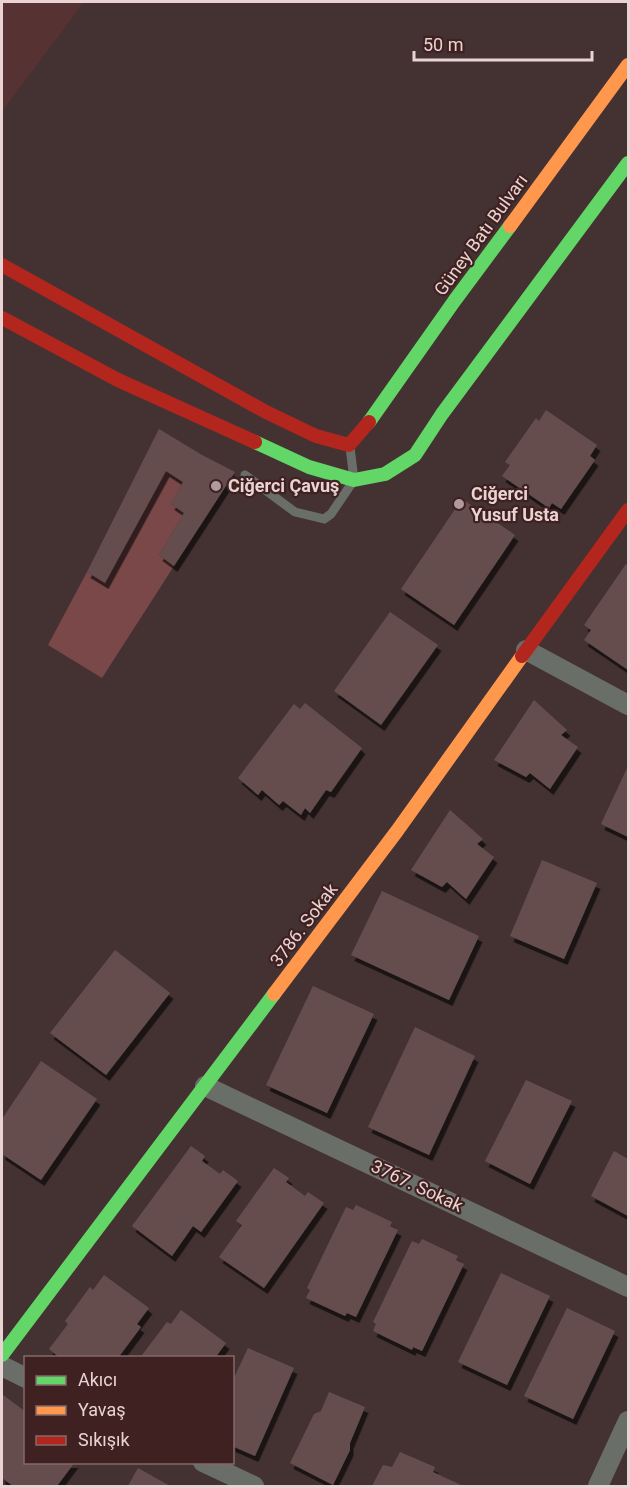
<svg xmlns="http://www.w3.org/2000/svg" width="630" height="1488" viewBox="0 0 630 1488" font-family="Roboto,sans-serif">
  <style>
    .built { fill: #573232 }
    .green { fill: #7a4848 }
    .building { fill: #654e4e; filter: url(#shadow) }
    .lines { fill: none; stroke-linecap: round; stroke-linejoin: round }
    .lane { stroke: #696e68; stroke-width: 9 }
    .street { stroke: #696e68; stroke-width: 20 }
    .fast { stroke: #63d668; stroke-width: 14 }
    .slow { stroke: #ff974d; stroke-width: 14 }
    .jam { stroke: #b3261e; stroke-width: 14 }
    .poi-dot { fill: #af9b9b; stroke: #402121; stroke-width: 2 }
    .labels { text-anchor: middle; stroke-width: 4.5; stroke-linejoin: round; paint-order: stroke }
    .street-label { font-size: 18px; fill: #e9d4d3; stroke: #402121 }
    .poi-label { font-size: 18px; font-weight: bold; fill: #e9d4d3; stroke: #402121; text-anchor: start }
  </style>
  <defs>
    <filter id="shadow"><feDropShadow dx="3.5" dy="6" stdDeviation="0" flood-color="#0009"/></filter>
  </defs>
  <rect width="100%" height="100%" fill="#443232"/>
  <!-- built -->
  <polygon class="built" points="2,2 84,2 2,111"/>
  <!-- green -->
  <polygon class="green" points="166,471 183,482 171,504 184,513 159,555 174,566 102,678 48,645 87,572 105,583"/>
  <!-- building -->
  <g class="building">
    <polygon points="546,410 597,445 590,456 595,460 561,509 552,503 549,508 502,476 510,465 505,462 536,418 539,421"/>
    <polygon points="159,429 202,455 235,472 174,566 159,555 184,513 171,504 183,482 166,471 105,583 87,572"/>
    <polygon points="462,499 515,535 454,625 401,589"/>
    <polygon points="626,564 628,566 628,670 584,640 591,630 584,625"/>
    <polygon points="390,612 438,645 381,725 334,691"/>
    <polygon points="534,700 567,730 561,735 578,747 550,789 530,773 526,777 494,760"/>
    <polygon points="305,703 362,748 331,792 326,790 310,813 305,808 301,815 283,801 279,805 262,790 258,795 238,778 294,704 300,709"/>
    <polygon points="628,766 628,837 601,824"/>
    <polygon points="450,810 483,839 477,844 494,857 466,899 447,882 442,887 411,870"/>
    <polygon points="542,860 597,883 564,959 510,936"/>
    <polygon points="382,891 479,936 449,1000 351,955"/>
    <polygon points="115,950 170,993 106,1075 50,1033"/>
    <polygon points="313,986 374,1014 327,1113 266,1085"/>
    <polygon points="415,1027 475,1056 429,1155 368,1127"/>
    <polygon points="41,1061 97,1099 41,1180 2,1154 2,1119"/>
    <polygon points="526,1080 572,1101 530,1184 485,1161"/>
    <polygon points="191,1146 205,1156 202,1161 220,1174 223,1170 238,1181 201,1232 193,1226 172,1256 132,1226"/>
    <polygon points="614,1151 628,1159 628,1216 591,1196"/>
    <polygon points="274,1168 289,1178 286,1182 305,1196 308,1192 324,1203 264,1288 219,1257 242,1225 236,1221"/>
    <polygon points="356,1205 392,1222 390,1226 398,1230 356,1317 347,1313 345,1316 306,1298 310,1290 307,1288 346,1207 353,1210"/>
    <polygon points="422,1239 458,1256 456,1260 464,1264 422,1351 413,1347 412,1350 373,1331 376,1324 373,1322 412,1241 419,1244"/>
    <polygon points="501,1273 550,1296 507,1385 458,1362"/>
    <polygon points="104,1275 149,1308 137,1324 141,1327 118,1358 113,1356 112,1358 60,1358 49,1349 68,1324 65,1321 90,1287 93,1290"/>
    <polygon points="567,1308 615,1331 573,1419 524,1396"/>
    <polygon points="181,1310 226,1343 215,1358 145,1358 142,1355 167,1322 171,1324"/>
    <polygon points="248,1348 294,1368 255,1456 232,1446 232,1382"/>
    <polygon points="329,1392 365,1407 350,1443 350,1450 333,1485 290,1463 314,1414 321,1411"/>
    <polygon points="3,1395 26,1412 26,1462 75,1462 57,1486 13,1486 2,1478 2,1398"/>
    <polygon points="400,1452 435,1467 433,1472 463,1486 372,1486 383,1465 392,1467"/>
    <polygon points="138,1468 170,1486 128,1486"/>
  </g>
  <g class="lines">
    <!-- lane -->
    <polyline class="lane" points="245,475 295,512 324,519 331,514 354,480 350,447"/>
    <!-- street -->
    <g class="street">
      <polyline points="526,650 628,705"/>
      <polyline points="205,1086 628,1287"/>
      <polyline points="2,1366 26,1378"/>
      <polyline points="203,1462 254,1486"/>
      <polyline points="598,1486 628,1421"/>
    </g>
    <!-- fast -->
    <g class="fast">
      <polyline points="369,422 455,300 510,226"/>
      <polyline points="255,442 309,467 354,480 385,474 415,455 442,414 628,163"/>
      <polyline points="2,1355 274,994"/>
    </g>
    <!-- slow -->
    <g class="slow">
      <polyline points="510,226 628,65"/>
      <polyline points="274,994 397,831 522,656"/>
    </g>
    <!-- jam -->
    <g class="jam">
      <polyline points="2,265 266,412 316,436 349,445 369,422"/>
      <polyline points="2,318 118,380 255,442"/>
      <polyline points="522,656 628,510"/>
    </g>
  </g>
  <!-- markers -->
  <g class="poi-dot">
    <circle cx="216" cy="486" r="6"/>
    <circle cx="459" cy="504" r="6"/>
  </g>
  <g class="labels">
    <!-- street labels -->
    <g class="street-label">
      <text transform="translate(481 235) rotate(-54)" y="6">Güney Batı Bulvarı</text>
      <text transform="translate(304 925) rotate(-53)" y="6">3786. Sokak</text>
      <text transform="translate(417 1186) rotate(25)" y="6">3767. Sokak</text>
    </g>
    <!-- poi labels -->
    <g class="poi-label">
      <text x="228" y="492">Ciğerci Çavuş</text>
      <text x="471" y="500">Ciğerci<tspan x="471" dy="21">Yusuf Usta</tspan></text>
    </g>
  </g>
  <!-- border -->
  <rect width="630" height="1488" fill="none" stroke="#e9d4d3" stroke-width="6"/>
  <!-- legend -->
  <rect x="24" y="1356" width="210" height="108" fill="#402121" stroke="#846968" stroke-width="1.5"/>
  <rect x="36" y="1376" width="30" height="9" fill="#63d668" stroke="#846968" stroke-width="1.5"/>
  <text x="78" y="1386" font-size="18" fill="#e9d4d3">Akıcı</text>
  <rect x="36" y="1406" width="30" height="9" fill="#ff974d" stroke="#846968" stroke-width="1.5"/>
  <text x="78" y="1416" font-size="18" fill="#e9d4d3">Yavaş</text>
  <rect x="36" y="1436" width="30" height="9" fill="#b3261e" stroke="#846968" stroke-width="1.5"/>
  <text x="78" y="1446" font-size="18" fill="#e9d4d3">Sıkışık</text>
  <!-- scale -->
  <path d="M414 51v9h178v-9" fill="none" stroke="#e9d4d3" stroke-width="3"/>
  <text x="423" y="51" font-size="18" fill="#e9d4d3" stroke="#402121" stroke-width="4.5" paint-order="stroke">50 m</text>
</svg>
